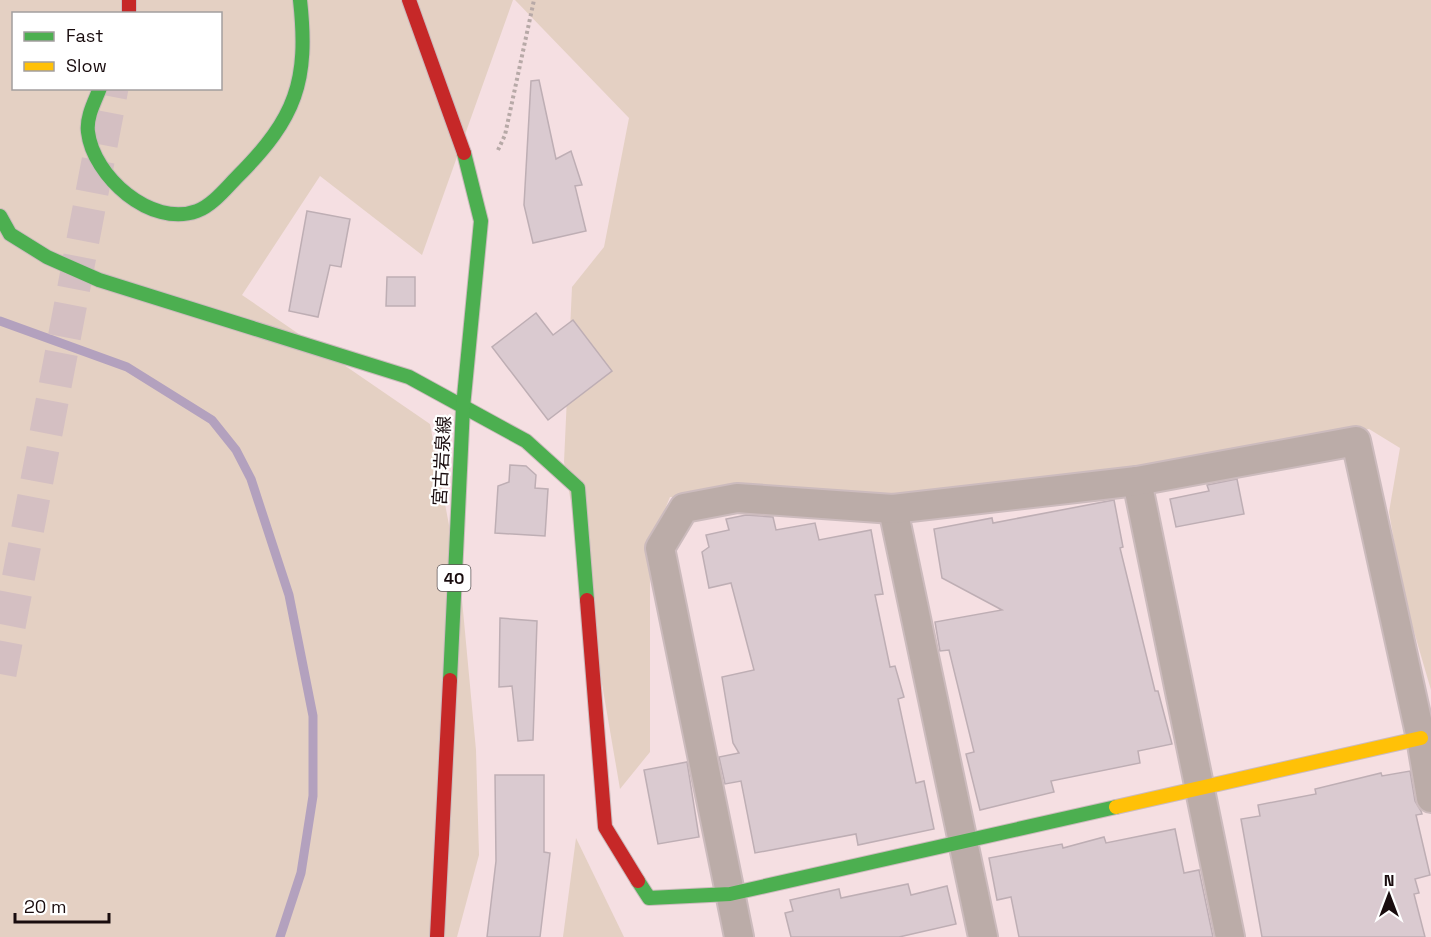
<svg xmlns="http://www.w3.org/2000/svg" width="1431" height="937" viewBox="0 0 1431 937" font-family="'Space Grotesk','Noto Sans JP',sans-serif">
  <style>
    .green { fill: #e4d0c3; fill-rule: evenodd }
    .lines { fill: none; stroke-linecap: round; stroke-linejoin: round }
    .stream { stroke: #b3a1be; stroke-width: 9 }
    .building { fill: #dacad0; stroke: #beaeb4; stroke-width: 1.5 }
    .highway-tunnel { stroke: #d4bfc2; stroke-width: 33; stroke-dasharray: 33 16; stroke-linecap: butt }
    .street-casing { stroke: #ccbbbd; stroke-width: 32 }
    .fast-casing { stroke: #ccbbbd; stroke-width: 16 }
    .slow-casing { stroke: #ccbbbd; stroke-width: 16 }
    .jam-casing { stroke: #ccbbbd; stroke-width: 16 }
    .path { stroke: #b7a9a7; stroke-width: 4; stroke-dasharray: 3 3; stroke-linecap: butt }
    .street { stroke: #bbaca8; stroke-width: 28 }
    .fast { stroke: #4caf50; stroke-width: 14 }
    .slow { stroke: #ffc107; stroke-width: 14 }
    .jam { stroke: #c62828; stroke-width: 14 }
    .labels { text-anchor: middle; stroke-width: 4.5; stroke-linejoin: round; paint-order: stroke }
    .shield { fill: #fff; stroke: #5e5556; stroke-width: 1.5 }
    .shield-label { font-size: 16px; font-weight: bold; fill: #190c0e }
    .street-label { font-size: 18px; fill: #190c0e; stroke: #fff }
  </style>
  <rect width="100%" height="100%" fill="#f5dfe2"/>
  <!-- green -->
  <g class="green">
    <path d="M0,0H513L422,255L320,176L242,295L430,424L461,589L476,750L479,855L457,937H0ZM14,14H220V88H14Z"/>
    <polygon points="515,0 1431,0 1431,690 1403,594 1389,512 1400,448 1369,429 1212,458 1086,472 957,491 864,496 670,497 650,546 650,752 620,789 564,462 572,287 604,247 629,118"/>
    <polygon points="576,838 624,937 563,937"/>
  </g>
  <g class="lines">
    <!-- stream -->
    <polyline class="stream" points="0,321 127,367 212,420 236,450 251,479 289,595 313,716 313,796 301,873 280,937"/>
  </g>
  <!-- building -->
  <g class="building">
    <polygon points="539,80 556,159 571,151 582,185 575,186 586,231 533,243 524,205 531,81"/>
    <polygon points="307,211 350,219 341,267 330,265 318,317 289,311"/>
    <polygon points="387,277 415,277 415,306 386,306"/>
    <polygon points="536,313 553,335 573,320 612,371 548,420 492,347"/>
    <polygon points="510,465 526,466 536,475 535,488 548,489 545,536 495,533 498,486 509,482"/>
    <polygon points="1237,479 1244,514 1176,527 1170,499 1209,491 1207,485"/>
    <polygon points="1114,500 1123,547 1120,548 1134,605 1155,691 1158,691 1172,744 1138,751 1140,763 1051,781 1054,792 980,810 966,754 974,752 949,650 940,651 935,622 1002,610 942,578 934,529 992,518 993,523"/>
    <polygon points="746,515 773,517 776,530 815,523 819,540 871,530 883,594 875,595 890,667 895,666 904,697 898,699 916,783 924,781 934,829 858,845 856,834 755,853 741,781 725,784 719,757 739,753 733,743 722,677 754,670 731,583 709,588 702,552 709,547 706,535 729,530 726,519"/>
    <polygon points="500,618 537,621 533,740 518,741 512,686 499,687"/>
    <polygon points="687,762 699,837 658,844 644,770"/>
    <polygon points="1410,771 1415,801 1421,811 1422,814 1416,815 1430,875 1415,879 1419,893 1414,894 1425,937 1262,937 1241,819 1260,816 1258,805 1316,794 1315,789 1381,773 1382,776"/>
    <polygon points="495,775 544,775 544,852 550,853 540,937 487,937 496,861"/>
    <polygon points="1175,829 1184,873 1199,870 1213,937 1019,937 1011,897 997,900 989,858 1062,844 1063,848 1104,837 1106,843"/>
    <polygon points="908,884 911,895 947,886 956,924 899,937 791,937 785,913 793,911 790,900 839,889 841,898"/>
  </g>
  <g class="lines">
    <!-- highway-tunnel -->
    <polyline class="highway-tunnel" points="0,674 112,88"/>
    <defs>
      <g id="street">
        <polyline points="1137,481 1230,937"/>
        <polyline points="893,509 983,937"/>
        <polyline points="739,937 660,548 684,508 737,498 893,509 1137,481 1356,441 1421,738 1431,798"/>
      </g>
      <g id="fast">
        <path d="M100,88C95,101 86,117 88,132C93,176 151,228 197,211C213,205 227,187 238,176C296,118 309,81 300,0"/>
        <polyline points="0,216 10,234 47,257 99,280 409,377 526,441 578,488 587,600"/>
        <polyline points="450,680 463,407 481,221 464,153"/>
        <polyline points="638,881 649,898 730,894 1116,807"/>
      </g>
      <polyline id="slow" points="1116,807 1421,738"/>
      <g id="jam">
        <polyline points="129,0 129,14"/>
        <polyline points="409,0 464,153"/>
        <polyline points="587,600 605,827 638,881"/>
        <polyline points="437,937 450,680"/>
      </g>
    </defs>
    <!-- street casing -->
    <use href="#street" class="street-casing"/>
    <!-- fast casing -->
    <use href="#fast" class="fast-casing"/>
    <!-- slow casing -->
    <use href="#slow" class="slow-casing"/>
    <!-- jam casing -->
    <use href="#jam" class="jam-casing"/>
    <!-- path -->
    <polyline class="path" points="498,150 505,135 534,0"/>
    <!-- street -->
    <use href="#street" class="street"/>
    <!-- fast -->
    <use href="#fast" class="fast"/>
    <!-- slow -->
    <use href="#slow" class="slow"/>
    <!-- jam -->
    <use href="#jam" class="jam"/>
  </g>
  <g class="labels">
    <!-- shield labels -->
    <rect class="shield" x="437.5" y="565" width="33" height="26" rx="4.5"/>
    <g class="shield-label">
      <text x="454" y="584">40</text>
    </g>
    <!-- street labels -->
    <g class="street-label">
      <text transform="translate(442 461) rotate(-87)" y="6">宮古岩泉線</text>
    </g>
  </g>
  <!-- legend -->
  <rect x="12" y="12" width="210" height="78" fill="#ffffff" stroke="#a39e9f" stroke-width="1.5"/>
  <rect x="24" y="32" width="30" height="9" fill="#4caf50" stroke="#a39e9f" stroke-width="1.5"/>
  <text x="66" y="42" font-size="18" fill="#190c0e">Fast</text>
  <rect x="24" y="62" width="30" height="9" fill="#ffc107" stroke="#a39e9f" stroke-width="1.5"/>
  <text x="66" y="72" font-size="18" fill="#190c0e">Slow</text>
  <!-- north arrow -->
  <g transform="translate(1389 895)" stroke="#ffffff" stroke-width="4.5" paint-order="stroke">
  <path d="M0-4.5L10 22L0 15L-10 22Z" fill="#190c0e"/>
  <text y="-9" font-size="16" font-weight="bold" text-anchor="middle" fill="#190c0e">N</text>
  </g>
  <!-- scale -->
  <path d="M15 913v9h94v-9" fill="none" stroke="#190c0e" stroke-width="3"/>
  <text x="24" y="913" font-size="18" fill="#190c0e" stroke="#ffffff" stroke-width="4.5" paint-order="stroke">20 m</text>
</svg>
